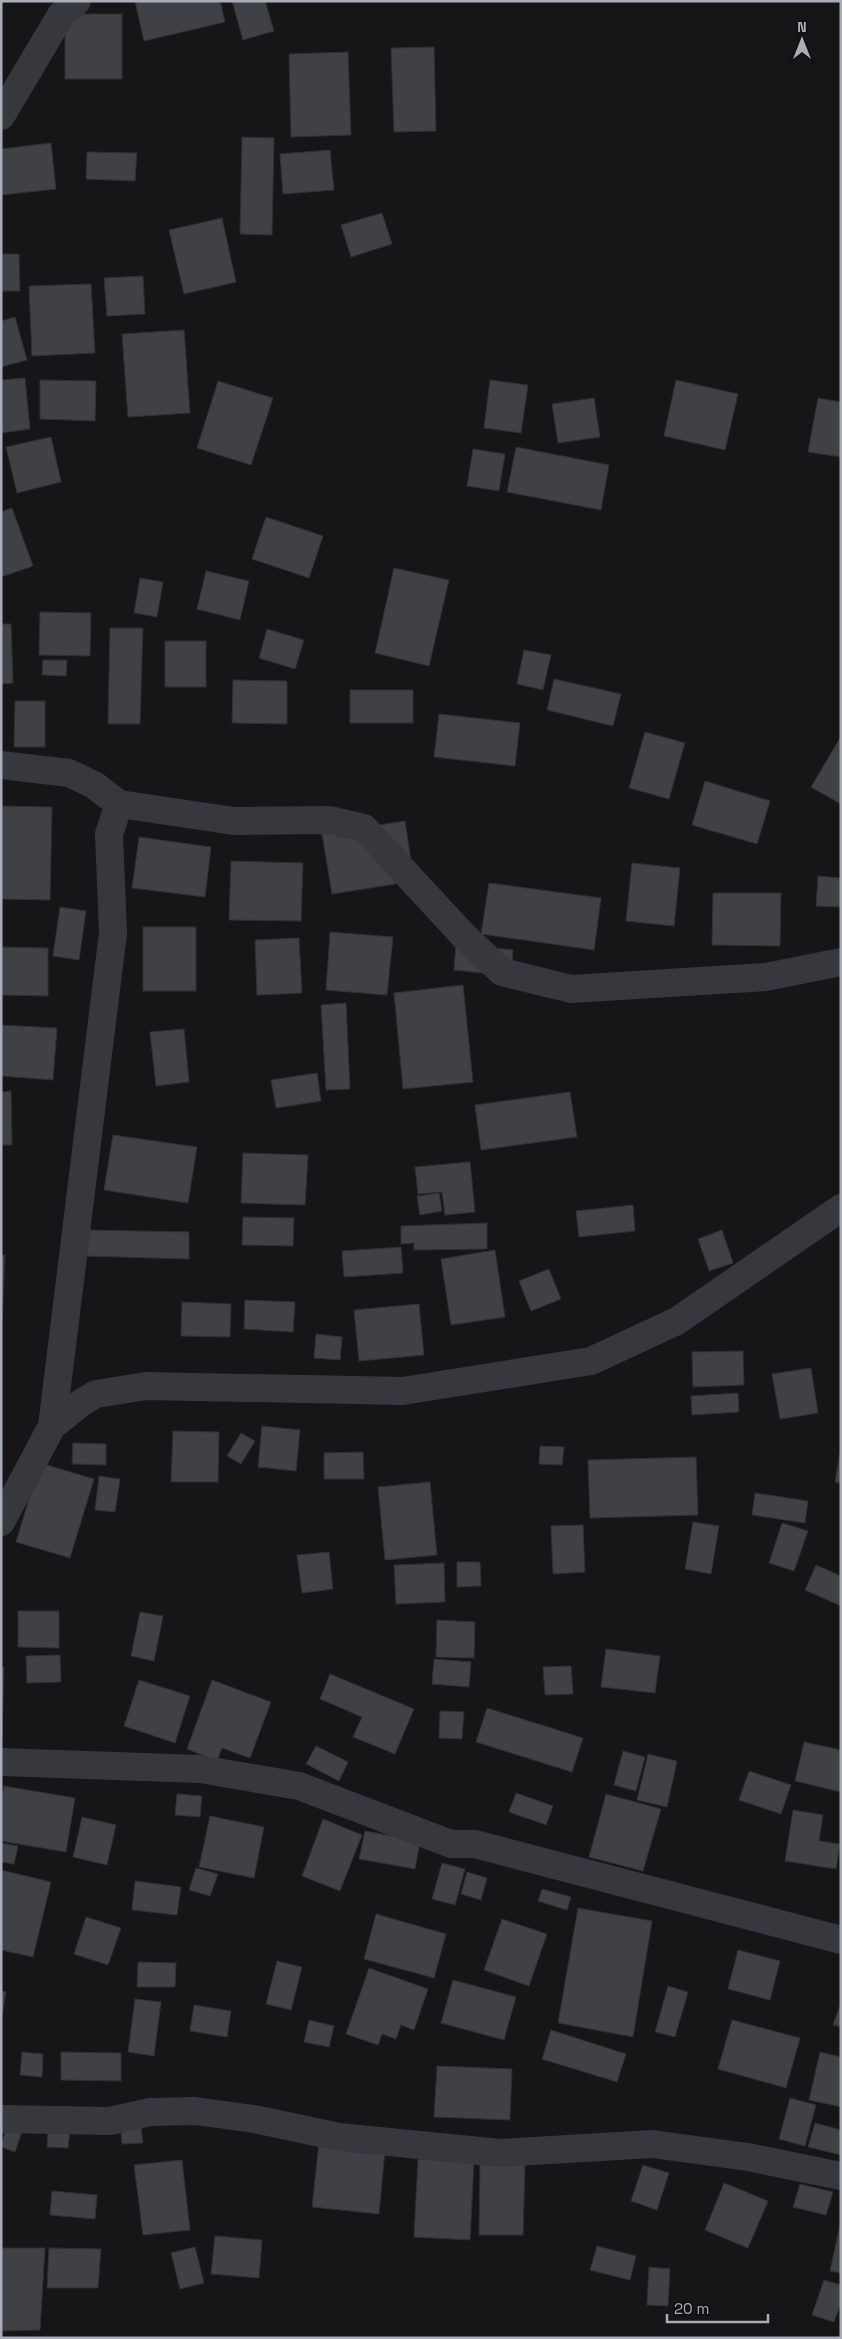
<svg xmlns="http://www.w3.org/2000/svg" width="842" height="2339" viewBox="0 0 842 2339" font-family="'Space Grotesk',sans-serif">
  <style>
    .building { fill: #404145; stroke: #303034 }
    .lines { fill: none; stroke-linecap: round; stroke-linejoin: round }
    .minor { stroke: #37383d; stroke-width: 28 }
  </style>
  <rect width="100%" height="100%" fill="#161618"/>
  <!-- building -->
  <g class="building">
    <polygon points="135,1 220,1 225,22 144,41"/>
    <polygon points="232,1 265,1 274,31 243,40"/>
    <rect x="65" y="14" width="57" height="65"/>
    <polygon points="434,47 436,131 394,132 391,48"/>
    <polygon points="348,52 351,135 291,137 289,54"/>
    <polygon points="242,137 274,138 272,235 240,234"/>
    <polygon points="51,143 56,189 1,195 1,149"/>
    <polygon points="330,150 334,190 283,194 280,154"/>
    <polygon points="87,152 137,153 135,181 86,179"/>
    <polygon points="382,213 392,244 351,257 341,225"/>
    <polygon points="222,218 236,282 184,294 169,230"/>
    <polygon points="1,254 19,254 20,291 1,291"/>
    <polygon points="143,276 145,314 107,316 104,278"/>
    <polygon points="91,284 95,353 32,356 29,286"/>
    <polygon points="15,317 27,360 1,367 1,321"/>
    <polygon points="184,330 190,413 128,417 122,334"/>
    <polygon points="25,378 30,429 1,433 1,380"/>
    <polygon points="40,380 96,381 95,421 40,419"/>
    <polygon points="490,380 528,385 521,433 484,428"/>
    <polygon points="676,380 738,394 725,450 664,436"/>
    <polygon points="218,381 273,398 251,465 197,448"/>
    <polygon points="594,398 600,437 558,443 552,404"/>
    <polygon points="818,398 841,402 841,457 808,452"/>
    <polygon points="51,437 61,482 17,493 6,447"/>
    <polygon points="516,447 609,465 601,510 507,492"/>
    <polygon points="473,449 505,454 499,491 467,486"/>
    <polygon points="12,508 33,566 1,577 1,512"/>
    <polygon points="266,517 323,536 309,578 252,559"/>
    <polygon points="394,568 449,580 429,666 375,653"/>
    <polygon points="206,571 249,581 240,620 197,609"/>
    <polygon points="140,578 163,582 157,617 134,613"/>
    <polygon points="40,612 91,613 90,656 39,655"/>
    <polygon points="1,624 11,624 13,683 1,684"/>
    <polygon points="110,628 143,628 140,724 108,724"/>
    <polygon points="267,629 304,640 295,669 259,658"/>
    <rect x="165" y="641" width="41" height="46"/>
    <polygon points="524,650 551,655 543,690 517,684"/>
    <polygon points="43,660 67,660 66,676 42,675"/>
    <polygon points="554,679 621,694 613,726 547,710"/>
    <polygon points="233,680 287,681 287,724 232,723"/>
    <rect x="350" y="690" width="63" height="33"/>
    <polygon points="15,701 45,701 45,747 14,747"/>
    <polygon points="439,714 520,723 515,766 434,757"/>
    <polygon points="645,732 685,743 669,799 629,788"/>
    <polygon points="840,738 841,738 841,804 811,787"/>
    <polygon points="705,781 770,801 757,844 692,825"/>
    <polygon points="1,806 52,807 50,900 1,899"/>
    <polygon points="405,821 414,881 332,894 322,834"/>
    <polygon points="139,837 211,847 205,897 132,888"/>
    <polygon points="231,861 303,863 301,921 229,920"/>
    <polygon points="632,863 680,868 674,926 626,921"/>
    <polygon points="818,876 841,878 841,907 816,906"/>
    <polygon points="489,883 601,898 594,950 481,934"/>
    <polygon points="713,893 781,893 780,946 712,945"/>
    <polygon points="60,907 86,911 79,960 53,956"/>
    <rect x="143" y="927" width="53" height="64"/>
    <polygon points="330,932 393,937 387,995 326,990"/>
    <polygon points="299,938 302,993 257,995 255,940"/>
    <polygon points="456,944 513,950 511,976 454,970"/>
    <polygon points="1,947 48,948 48,996 1,995"/>
    <polygon points="463,985 473,1082 403,1089 394,993"/>
    <polygon points="346,1003 350,1089 326,1090 321,1005"/>
    <polygon points="1,1025 57,1028 53,1080 1,1076"/>
    <polygon points="184,1029 189,1082 156,1086 150,1032"/>
    <polygon points="317,1073 321,1101 276,1108 271,1080"/>
    <polygon points="11,1091 12,1145 1,1145 1,1092"/>
    <polygon points="570,1092 577,1137 481,1150 475,1105"/>
    <polygon points="113,1135 197,1147 188,1203 104,1190"/>
    <polygon points="243,1153 308,1155 305,1205 241,1203"/>
    <polygon points="470,1162 475,1212 445,1215 442,1192 418,1194 415,1167"/>
    <polygon points="439,1193 442,1211 420,1215 417,1196"/>
    <polygon points="633,1205 635,1231 579,1237 576,1211"/>
    <polygon points="243,1217 294,1218 293,1246 242,1245"/>
    <polygon points="487,1223 487,1249 414,1250 414,1243 401,1244 401,1226"/>
    <polygon points="85,1230 189,1232 189,1259 84,1256"/>
    <polygon points="722,1230 733,1263 709,1271 698,1239"/>
    <polygon points="401,1247 403,1273 344,1277 342,1251"/>
    <polygon points="495,1250 505,1317 451,1325 441,1259"/>
    <polygon points="1,1255 5,1255 2,1324 1,1324"/>
    <polygon points="549,1269 561,1299 531,1311 519,1281"/>
    <polygon points="245,1300 295,1302 293,1332 244,1329"/>
    <polygon points="182,1302 231,1304 230,1337 181,1336"/>
    <polygon points="419,1304 424,1355 359,1361 354,1310"/>
    <polygon points="316,1334 342,1337 340,1360 314,1358"/>
    <polygon points="743,1351 744,1385 693,1387 692,1352"/>
    <polygon points="811,1368 818,1413 780,1419 772,1374"/>
    <polygon points="738,1393 739,1412 692,1415 691,1396"/>
    <polygon points="262,1426 300,1430 296,1471 258,1467"/>
    <polygon points="173,1431 219,1432 218,1482 171,1482"/>
    <polygon points="241,1433 255,1441 241,1464 227,1456"/>
    <polygon points="73,1443 106,1444 106,1465 72,1464"/>
    <polygon points="540,1446 564,1447 562,1465 539,1464"/>
    <polygon points="363,1452 364,1479 324,1479 324,1453"/>
    <polygon points="840,1452 841,1453 841,1483 835,1482"/>
    <polygon points="696,1457 698,1515 590,1518 588,1460"/>
    <polygon points="40,1463 94,1479 70,1558 16,1542"/>
    <polygon points="99,1476 120,1479 115,1512 95,1510"/>
    <polygon points="430,1482 437,1555 385,1560 378,1487"/>
    <polygon points="755,1493 808,1501 805,1523 752,1515"/>
    <polygon points="693,1522 719,1526 711,1574 685,1569"/>
    <polygon points="782,1523 808,1531 794,1571 769,1563"/>
    <polygon points="583,1525 585,1572 553,1574 551,1526"/>
    <polygon points="329,1552 333,1589 302,1593 297,1555"/>
    <polygon points="457,1562 480,1562 481,1586 457,1587"/>
    <polygon points="444,1563 445,1602 396,1604 394,1565"/>
    <polygon points="816,1565 841,1576 841,1606 805,1590"/>
    <polygon points="18,1611 59,1611 59,1648 18,1647"/>
    <polygon points="140,1612 163,1616 154,1661 131,1656"/>
    <polygon points="437,1620 475,1622 474,1658 436,1657"/>
    <polygon points="606,1649 660,1656 655,1693 601,1687"/>
    <polygon points="60,1655 61,1682 27,1683 26,1656"/>
    <polygon points="434,1659 471,1662 469,1687 432,1684"/>
    <polygon points="571,1666 573,1694 545,1695 543,1667"/>
    <polygon points="1,1667 4,1667 2,1739 1,1739"/>
    <polygon points="330,1674 414,1709 395,1754 353,1737 362,1717 320,1699"/>
    <polygon points="139,1680 190,1696 175,1743 124,1726"/>
    <polygon points="212,1680 271,1702 250,1758 222,1748 217,1761 187,1749"/>
    <polygon points="487,1708 583,1738 572,1772 476,1742"/>
    <polygon points="440,1711 464,1712 462,1739 439,1738"/>
    <polygon points="804,1742 841,1750 841,1792 795,1781"/>
    <polygon points="316,1746 348,1762 339,1781 306,1764"/>
    <polygon points="623,1751 645,1757 636,1791 614,1785"/>
    <polygon points="648,1754 677,1761 667,1807 637,1800"/>
    <polygon points="749,1771 791,1785 781,1814 739,1800"/>
    <polygon points="4,1786 75,1798 66,1852 1,1841 1,1803"/>
    <polygon points="516,1793 553,1806 546,1825 509,1812"/>
    <polygon points="177,1794 202,1796 200,1817 175,1815"/>
    <polygon points="606,1794 661,1809 643,1871 589,1857"/>
    <polygon points="793,1810 823,1815 819,1841 840,1844 836,1869 785,1861"/>
    <polygon points="210,1816 264,1827 254,1878 199,1867"/>
    <polygon points="82,1817 116,1825 107,1865 73,1857"/>
    <polygon points="323,1819 362,1835 340,1891 302,1876"/>
    <polygon points="365,1831 420,1841 415,1869 359,1859"/>
    <polygon points="1,1843 18,1846 14,1864 1,1862"/>
    <polygon points="442,1863 465,1869 455,1905 432,1899"/>
    <polygon points="196,1868 218,1874 210,1896 189,1890"/>
    <polygon points="1,1870 51,1882 33,1957 1,1950"/>
    <polygon points="467,1872 487,1878 481,1900 461,1894"/>
    <polygon points="135,1881 181,1887 177,1915 132,1910"/>
    <polygon points="542,1889 571,1897 567,1910 538,1901"/>
    <polygon points="578,1908 652,1921 633,2037 558,2023"/>
    <polygon points="376,1914 446,1934 434,1978 364,1959"/>
    <polygon points="86,1917 121,1928 108,1965 74,1954"/>
    <polygon points="502,1919 547,1934 529,1986 484,1970"/>
    <polygon points="738,1950 780,1961 770,2000 728,1989"/>
    <polygon points="277,1961 302,1967 291,2010 266,2004"/>
    <polygon points="138,1962 176,1963 175,1987 137,1987"/>
    <polygon points="369,1968 428,1989 414,2030 401,2025 396,2039 382,2034 378,2045 346,2034"/>
    <polygon points="453,1980 516,1997 504,2040 441,2023"/>
    <polygon points="668,1986 688,1992 675,2037 655,2032"/>
    <polygon points="1,1991 6,1992 2,2017 1,2017"/>
    <polygon points="135,1999 161,2002 154,2056 128,2052"/>
    <polygon points="841,2003 841,2027 833,2025"/>
    <polygon points="194,2005 231,2011 227,2037 190,2031"/>
    <polygon points="309,2020 334,2026 329,2047 304,2042"/>
    <polygon points="732,2020 800,2038 786,2088 718,2069"/>
    <polygon points="551,2030 626,2054 617,2082 542,2059"/>
    <polygon points="22,2052 43,2054 42,2077 20,2075"/>
    <polygon points="61,2052 121,2053 121,2081 61,2080"/>
    <polygon points="820,2052 841,2057 841,2107 809,2100"/>
    <polygon points="437,2066 512,2069 510,2120 434,2117"/>
    <polygon points="790,2098 816,2105 805,2146 779,2139"/>
    <polygon points="140,2120 143,2143 122,2144 120,2122"/>
    <polygon points="8,2121 24,2126 15,2152 1,2147"/>
    <polygon points="815,2123 841,2130 841,2155 808,2147"/>
    <polygon points="48,2129 70,2130 68,2148 47,2147"/>
    <polygon points="319,2143 385,2150 379,2214 312,2207"/>
    <polygon points="418,2159 474,2161 470,2240 414,2237"/>
    <polygon points="182,2160 190,2230 143,2235 134,2165"/>
    <polygon points="480,2163 525,2164 523,2235 479,2235"/>
    <polygon points="643,2165 669,2173 657,2210 631,2201"/>
    <polygon points="724,2183 768,2201 748,2248 705,2230"/>
    <polygon points="800,2184 833,2192 826,2215 793,2207"/>
    <polygon points="52,2191 97,2195 95,2219 50,2215"/>
    <polygon points="841,2220 841,2273 830,2271"/>
    <polygon points="215,2236 262,2240 259,2278 211,2274"/>
    <polygon points="597,2246 636,2256 630,2280 590,2270"/>
    <polygon points="195,2247 204,2283 180,2289 171,2253"/>
    <polygon points="1,2248 45,2248 40,2330 1,2331"/>
    <polygon points="49,2248 101,2249 98,2288 47,2288"/>
    <polygon points="649,2267 670,2269 668,2306 647,2305"/>
    <polygon points="824,2280 841,2285 841,2303 834,2322 812,2315"/>
  </g>
  <g class="lines">
    <!-- minor -->
    <g class="minor">
      <polyline points="1,116 61,15 77,1"/>
      <polyline points="1,765 69,773 94,785 119,804 234,821 329,820 364,828 463,935 502,972 571,989 766,977 841,962"/>
      <polyline points="52,1426 113,933 109,834 119,804"/>
      <polyline points="1,1522 52,1426 81,1403 96,1394 146,1386 403,1391 591,1361 677,1321 841,1208"/>
      <polyline points="1,1762 200,1769 299,1786 451,1844 475,1844 841,1940"/>
      <polyline points="1,2119 110,2121 150,2112 195,2111 254,2119 339,2137 500,2153 652,2144 748,2157 841,2176"/>
    </g>
  </g>
  <!-- border -->
  <rect width="842" height="2339" fill="none" stroke="#a8adb8" stroke-width="5"/>
  <!-- north arrow -->
  <g transform="translate(802 40)" stroke="#111113" stroke-width="4" paint-order="stroke">
  <path d="M0-4L9 19L0 12L-9 19Z" fill="#a8adb8"/>
  <text y="-8" font-size="14" font-weight="bold" text-anchor="middle" fill="#a8adb8">N</text>
  </g>
  <!-- scale -->
  <path d="M667 2314v8h101v-8" fill="none" stroke="#a8adb8" stroke-width="2.5"/>
  <text x="674" y="2314" font-size="15" fill="#a8adb8" stroke="#111113" stroke-width="4" paint-order="stroke">20 m</text>
</svg>
